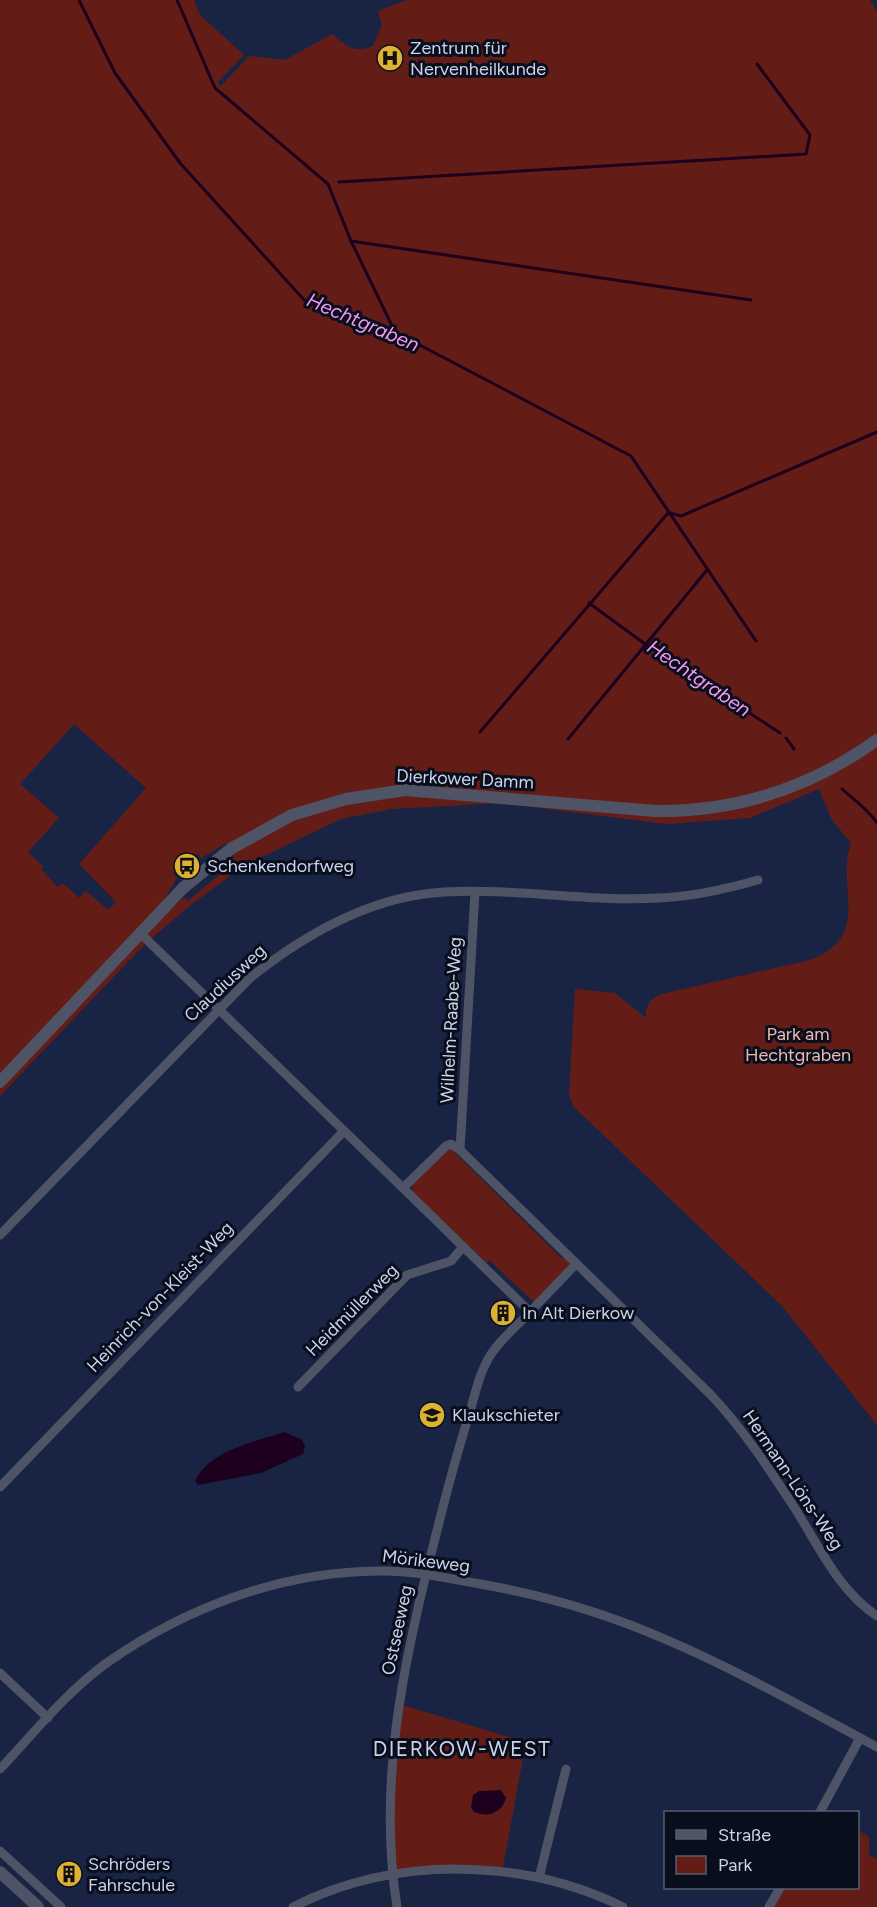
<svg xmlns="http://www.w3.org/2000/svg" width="877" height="1907" viewBox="0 0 877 1907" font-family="Figtree,sans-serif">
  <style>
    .green { fill: #641d16; fill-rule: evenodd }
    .water { fill: #1d001d }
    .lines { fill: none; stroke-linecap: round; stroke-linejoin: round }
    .stream { stroke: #1d001d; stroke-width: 3 }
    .minor { stroke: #4e5465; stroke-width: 9 }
    .tertiary { stroke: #4e5465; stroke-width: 12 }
    .labels { text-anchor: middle; stroke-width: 6; stroke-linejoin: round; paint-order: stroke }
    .poi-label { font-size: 18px; fill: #cad3e9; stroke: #090e1d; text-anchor: start }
    .street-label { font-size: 18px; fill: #cad3e9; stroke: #090e1d }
    .park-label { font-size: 18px; fill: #efbab1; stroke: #090e1d }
    .water-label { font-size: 20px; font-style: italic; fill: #f597f0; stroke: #090e1d }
    .quarter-label { font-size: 21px; letter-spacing: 1.5px; fill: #cad3e9; stroke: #090e1d }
  </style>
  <rect width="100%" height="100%" fill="#192445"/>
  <!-- green -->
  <g class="green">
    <path d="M0,0H194L200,15L244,55L218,82L220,87L249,56L285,60L332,34C346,46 354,54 373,46L382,25L378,11L407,0H870L877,12V1425L782,1306L573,1106L569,1095L575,989L615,993L646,1018C645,1005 650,999 662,994L810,960C874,935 835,888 851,843L832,820L819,789L750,818L666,824L501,803L392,809L341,819L245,865L192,904L148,941L0,1096ZM74,724L146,788L79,864L116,902L108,910L86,891L79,898L63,883L58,887L41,869L43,866L28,852L59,818L20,784ZM227,843L235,856L218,872L220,874L188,901L185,897L173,907L165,898L177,878L173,873L197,853L201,858Z"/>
    <polygon points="450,1148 561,1258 564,1257 569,1262 567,1271 535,1303 489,1260 487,1263 412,1192 413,1183"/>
    <polygon points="399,1704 526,1742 502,1872 392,1874 389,1803"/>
    <polygon points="858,1830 869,1837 869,1855 877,1859 877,1907 769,1907 780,1888 858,1888"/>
  </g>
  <!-- water -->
  <g class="water">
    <path d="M284,1432L302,1440L305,1446L303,1454L261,1473L198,1485L195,1481C209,1450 255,1442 284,1432Z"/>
    <path d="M501,1790L506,1798C502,1813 488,1818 474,1812L471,1807L473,1795L479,1791Z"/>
  </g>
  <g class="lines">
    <!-- stream -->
    <g class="stream">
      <polyline points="79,0 115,73 180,163 306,302 395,332 631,456 756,641"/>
      <polyline points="177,0 215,88 328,184 351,241 395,332"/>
      <polyline points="339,182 806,154 810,135 757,64"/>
      <polyline points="351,241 751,300"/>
      <polyline points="670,513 681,516 877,432"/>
      <polyline points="589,603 645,644 780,733"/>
      <polyline points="480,732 668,513"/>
      <polyline points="786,738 794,749"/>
      <polyline points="568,739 707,570"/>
      <path d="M842,789C854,800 868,809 877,823"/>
    </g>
    <!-- minor -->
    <g class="minor">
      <polyline points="141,934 403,1188"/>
      <polyline points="460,1150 475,892"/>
      <path d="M0,1235L250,978C305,934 372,896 444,892C515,888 587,902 659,898C692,897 726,889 758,880"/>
      <path d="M576,1264L530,1312L403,1188L446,1146L451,1144L460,1150L711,1395C744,1430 770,1470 796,1510C819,1547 840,1592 877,1616"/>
      <polyline points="298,1387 407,1275 451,1261 463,1247"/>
      <polyline points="0,1487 344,1131"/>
      <polyline points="0,1673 48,1718"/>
      <path d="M0,1769C34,1733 67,1691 108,1662C187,1607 281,1572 378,1571C412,1570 446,1578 480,1584C544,1595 608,1614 667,1640C739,1671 808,1710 877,1747"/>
      <polyline points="820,1812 860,1738"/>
      <polyline points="0,1851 61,1907"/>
      <polyline points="539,1878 566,1769"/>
      <path d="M293,1907C394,1856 521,1857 623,1907"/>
      <path d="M397,1907C375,1769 410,1636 444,1503C452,1472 461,1441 470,1411C475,1395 478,1378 486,1363C495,1344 516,1327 530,1312"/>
      <polyline points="769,1907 780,1888"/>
    </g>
    <!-- tertiary -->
    <g class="tertiary">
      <path d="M0,1082L183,888L232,848L292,815L346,799L405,790L655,811C736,812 810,788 877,740"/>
      <polyline points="0,1872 38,1907"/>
    </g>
  </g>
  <!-- icons -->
  <defs>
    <symbol id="hospital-disc" viewBox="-11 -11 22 22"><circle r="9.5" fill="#ddb233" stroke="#090e1d"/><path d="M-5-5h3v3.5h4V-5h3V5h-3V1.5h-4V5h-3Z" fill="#111"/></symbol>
    <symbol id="bus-disc" viewBox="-11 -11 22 22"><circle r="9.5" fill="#ddb233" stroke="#090e1d"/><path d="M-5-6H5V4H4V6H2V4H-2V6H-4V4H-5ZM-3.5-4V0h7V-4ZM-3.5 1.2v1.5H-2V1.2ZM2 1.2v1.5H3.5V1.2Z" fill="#111"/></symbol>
    <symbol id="building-disc" viewBox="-11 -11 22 22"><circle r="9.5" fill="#ddb233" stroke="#090e1d"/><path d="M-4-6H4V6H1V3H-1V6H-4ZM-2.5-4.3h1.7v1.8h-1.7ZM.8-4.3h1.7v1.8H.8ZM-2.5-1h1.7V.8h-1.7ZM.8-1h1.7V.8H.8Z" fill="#111"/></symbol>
    <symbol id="school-disc" viewBox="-11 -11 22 22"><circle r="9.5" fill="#ddb233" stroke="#090e1d"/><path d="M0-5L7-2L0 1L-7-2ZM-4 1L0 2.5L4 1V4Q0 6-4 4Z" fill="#111"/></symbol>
  </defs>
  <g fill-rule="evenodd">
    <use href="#hospital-disc" x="375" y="43" width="30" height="30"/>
    <use href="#bus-disc" x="172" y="851" width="30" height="30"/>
    <use href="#building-disc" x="488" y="1298" width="30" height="30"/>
    <use href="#school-disc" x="417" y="1400" width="30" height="30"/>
    <use href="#building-disc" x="54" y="1859" width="30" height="30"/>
  </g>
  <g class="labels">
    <!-- poi labels -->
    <g class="poi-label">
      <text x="410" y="54">Zentrum für<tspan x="410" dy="21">Nervenheilkunde</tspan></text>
      <text x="207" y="872">Schenkendorfweg</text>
      <text x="522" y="1319">In Alt Dierkow</text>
      <text x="452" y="1421">Klaukschieter</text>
      <text x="88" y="1870">Schröders<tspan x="88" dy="21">Fahrschule</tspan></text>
    </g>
    <!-- street labels -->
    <g class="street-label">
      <text transform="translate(465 779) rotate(3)" y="6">Dierkower Damm</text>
      <text transform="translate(225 983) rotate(-43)" y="6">Claudiusweg</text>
      <text transform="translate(451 1020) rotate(-87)" y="6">Wilhelm-Raabe-Weg</text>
      <text transform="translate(160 1297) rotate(-46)" y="6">Heinrich-von-Kleist-Weg</text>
      <text transform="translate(352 1310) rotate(-45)" y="6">Heidmüllerweg</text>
      <text transform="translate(793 1480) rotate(56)" y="6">Hermann-Löns-Weg</text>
      <text transform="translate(426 1561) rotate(7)" y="6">Mörikeweg</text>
      <text transform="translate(397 1630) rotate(-78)" y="6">Ostseeweg</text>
    </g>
    <!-- park labels -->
    <g class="park-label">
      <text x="798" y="1040">Park am<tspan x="798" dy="21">Hechtgraben</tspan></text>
    </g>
    <!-- water labels -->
    <g class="water-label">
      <text transform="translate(363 322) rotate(23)" y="7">Hechtgraben</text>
      <text transform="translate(699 678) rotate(34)" y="7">Hechtgraben</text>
    </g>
    <!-- quarter labels -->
    <g class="quarter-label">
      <text x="462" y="1756">DIERKOW-WEST</text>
    </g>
  </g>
  <!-- legend -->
  <rect x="664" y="1811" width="195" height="78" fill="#090e1d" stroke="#565d6f" stroke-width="1.5"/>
  <rect x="676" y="1830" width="30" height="9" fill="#4e5465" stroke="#565d6f" stroke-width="1.5"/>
  <text x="718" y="1841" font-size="18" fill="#cad3e9">Straße</text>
  <rect x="676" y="1856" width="30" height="18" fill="#641d16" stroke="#565d6f" stroke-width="1.5"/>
  <text x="718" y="1871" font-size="18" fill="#cad3e9">Park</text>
</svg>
